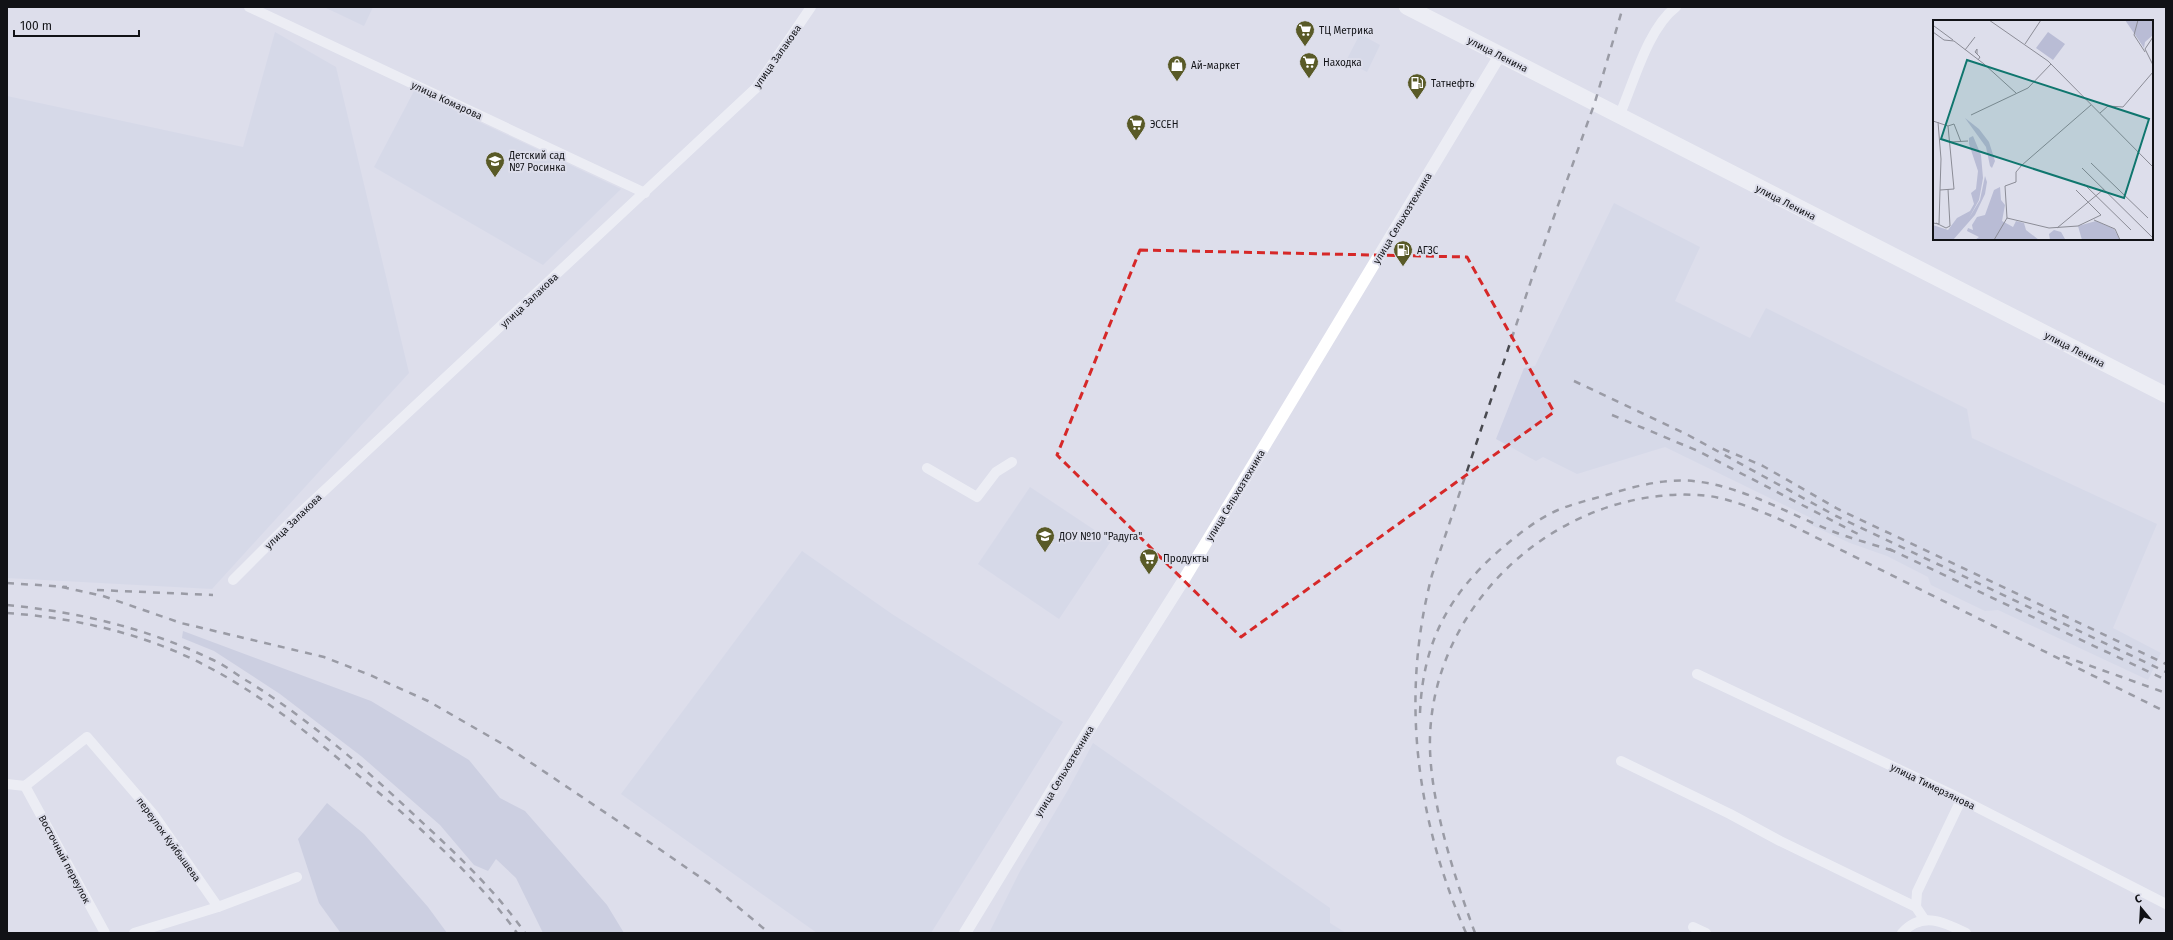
<svg xmlns="http://www.w3.org/2000/svg" width="2173" height="940" viewBox="0 0 2173 940" font-family="'Fira Sans',sans-serif">
  <style>
    .built { fill: #cfd2e5 }
    .green { fill: #b9bcd5 }
    .lines { fill: none; stroke-linecap: round; stroke-linejoin: round }
    .minor { stroke: #fff; stroke-width: 10 }
    .tertiary { stroke: #fff; stroke-width: 12 }
    .primary { stroke: #fff; stroke-width: 16 }
    .rail { stroke: #494a50; stroke-width: 2.5; stroke-dasharray: 7 7; stroke-linecap: butt }
    .marked { fill: none; stroke: #d62828; stroke-width: 3; stroke-dasharray: 8 5; stroke-linejoin: round }
    .labels { text-anchor: middle; stroke-width: 4; stroke-linejoin: round; paint-order: stroke }
    .poi-label { font-size: 10px; fill: #111216; stroke: #dddeeb; text-anchor: start }
    .street-label { font-size: 10px; fill: #111216; stroke: #dddeeb }
    .inset-road { fill: none; stroke: #8b8c96; stroke-width: 1 }
    .view { fill: #0f766e; fill-opacity: 0.15; stroke: #0f766e; stroke-width: 2 }
    .inset-edge { fill: none; stroke: #111216; stroke-width: 2 }
  </style>
  <rect width="100%" height="100%" fill="#dddeeb"/>
  <!-- built -->
  <g class="built">
    <polygon points="324,7 373,7 364,26"/>
    <polygon points="275,32 336,67 409,373 212,589 7,578 7,96 243,147"/>
    <polygon points="1360,34 1380,45 1367,72 1346,61"/>
    <polygon points="414,91 621,189 543,265 374,167"/>
    <polygon points="1614,203 1700,247 1675,301 1750,338 1766,308 1967,409 1972,438 2157,524 2113,628 2161,653 2148,680 1998,610 1985,611 1931,585 1928,577 1887,556 1850,543 1809,524 1811,518 1665,447 1577,474 1543,457 1536,461 1496,439 1524,368 1535,366"/>
    <polygon points="1030,487 1111,541 1059,619 978,564"/>
    <polygon points="802,551 892,614 1063,722 931,933 817,933 621,794"/>
    <polygon points="1093,743 1330,908 1330,923 1346,933 989,933 1019,873 1068,790"/>
  </g>
  <!-- green -->
  <g class="green">
    <polygon points="183,631 371,701 469,760 500,798 525,811 607,905 624,933 543,933 516,878 496,859 488,871 474,865 440,825 361,756 280,694 214,651 182,638"/>
    <polygon points="327,803 364,834 428,907 447,933 340,932 319,903 298,839"/>
  </g>
  <g class="lines">
    <!-- minor -->
    <g class="minor">
      <polyline points="249,7 645,193"/>
      <path d="M1620,114C1634,82 1648,28 1676,7"/>
      <polyline points="927,468 977,497 996,472 1012,462"/>
      <polyline points="233,580 297,516 756,88 811,7"/>
      <polyline points="1697,674 1951,794 2166,904"/>
      <polyline points="1621,761 1730,814 1780,841 1916,907 1924,919"/>
      <polyline points="7,784 25,786 87,737 154,815 218,907"/>
      <polyline points="25,786 105,933"/>
      <polyline points="1916,907 1917,892 1961,800"/>
      <polyline points="1693,927 1706,933"/>
      <polyline points="134,933 218,907 297,877"/>
      <path d="M1902,933C1922,911 1944,922 1966,933"/>
    </g>
    <!-- tertiary -->
    <polyline class="tertiary" points="965,933 1092,725 1183,581 1500,55"/>
    <!-- primary -->
    <polyline class="primary" points="1407,7 2166,395"/>
    <!-- rail -->
    <g class="rail">
      <polyline points="1574,381 1688,435 1836,516 2166,672"/>
      <polyline points="1612,415 1698,451 1860,535"/>
      <polyline points="1723,449 1763,466 1838,509 2166,664"/>
      <polyline points="1889,549 2166,680"/>
      <polyline points="7,583 67,587"/>
      <polyline points="62,587 103,596 181,623 324,657 370,675 428,701 506,746 652,844 713,886 769,933"/>
      <polyline points="97,590 213,595"/>
      <path d="M7,605C79,612 146,628 211,659C225,665 237,675 249,682C308,719 360,764 410,811C450,848 494,888 525,933"/>
      <path d="M7,613C77,618 147,634 210,668C269,699 321,744 372,787C422,829 480,881 517,933"/>
      <polyline points="2063,656 2166,693"/>
      <path d="M1420,713C1423,641 1449,594 1502,548C1519,534 1537,519 1558,510C1575,503 1593,499 1610,494C1639,485 1671,477 1701,482C1746,489 1786,512 1827,529C1848,538 1872,544 1894,551"/>
      <path d="M1466,933C1416,819 1400,696 1432,575L1532,278L1595,102L1623,7"/>
      <path d="M1475,933C1455,879 1432,808 1430,750C1426,607 1557,487 1698,495C1724,496 1752,508 1777,518L2166,712"/>
    </g>
  </g>
  <!-- marked area -->
  <path d="M0 0H2173V940H0ZM1140,250L1467,257L1554,412L1241,637L1057,455Z" fill="#dddeeb" fill-opacity=".55" fill-rule="evenodd"/>
  <path class="marked" d="M1140,250L1467,257L1554,412L1241,637L1057,455Z"/>
  <!-- icons -->
  <defs>
    <symbol id="supermarket-pin" viewBox="-11 -11 22 30"><path d="M0 17L-7.5 6A9.5 9.5 0 1 1 7.5 6Z" fill="#595a27" stroke="#dddeeb"/><path d="M-6-5.5h2.5l.6 2H6L4.5 2H-2.5L-4.4-4H-6ZM-1.5 3.2a1.3 1.3 0 1 0 .1 0ZM3 3.2a1.3 1.3 0 1 0 .1 0Z" fill="#fff"/></symbol>
    <symbol id="shop-pin" viewBox="-11 -11 22 30"><path d="M0 17L-7.5 6A9.5 9.5 0 1 1 7.5 6Z" fill="#595a27" stroke="#dddeeb"/><path d="M-5-2.5h2.3a2.7 3.5 0 0 1 5.4 0H5L5.5 6h-11ZM-1.5-2.5h3a1.5 2.3 0 0 0-3 0Z" fill="#fff"/></symbol>
    <symbol id="fuel-pin" viewBox="-11 -11 22 30"><path d="M0 17L-7.5 6A9.5 9.5 0 1 1 7.5 6Z" fill="#595a27" stroke="#dddeeb"/><path d="M-5.5-6h7V0h2V4h1.3V-2.5L3-4.5l.8-.8L6-3V5H2.5V1h-1V6h-7ZM-4.2-4.7v3.2H.2V-4.7Z" fill="#fff"/></symbol>
    <symbol id="school-pin" viewBox="-11 -11 22 30"><path d="M0 17L-7.5 6A9.5 9.5 0 1 1 7.5 6Z" fill="#595a27" stroke="#dddeeb"/><path d="M0-5L7-2L0 1L-7-2ZM-4 1L0 2.5L4 1V4Q0 6-4 4Z" fill="#fff"/></symbol>
  </defs>
  <g fill-rule="evenodd">
    <use href="#supermarket-pin" x="1294" y="19" width="22" height="30"/>
    <use href="#supermarket-pin" x="1298" y="51" width="22" height="30"/>
    <use href="#shop-pin" x="1166" y="54" width="22" height="30"/>
    <use href="#fuel-pin" x="1406" y="72" width="22" height="30"/>
    <use href="#supermarket-pin" x="1125" y="113" width="22" height="30"/>
    <use href="#school-pin" x="484" y="150" width="22" height="30"/>
    <use href="#fuel-pin" x="1392" y="239" width="22" height="30"/>
    <use href="#school-pin" x="1034" y="525" width="22" height="30"/>
    <use href="#supermarket-pin" x="1138" y="547" width="22" height="30"/>
  </g>
  <g class="labels">
    <!-- poi labels -->
    <g class="poi-label">
      <text x="1319" y="34">ТЦ Метрика</text>
      <text x="1323" y="66">Находка</text>
      <text x="1191" y="69">Ай-маркет</text>
      <text x="1431" y="87">Татнефть</text>
      <text x="1150" y="128">ЭССЕН</text>
      <text x="509" y="159">Детский сад<tspan x="509" dy="12">№7 Росинка</tspan></text>
      <text x="1417" y="254">АГЗС</text>
      <text x="1059" y="540">ДОУ №10 "Радуга"</text>
      <text x="1163" y="562">Продукты</text>
    </g>
    <!-- street labels -->
    <g class="street-label">
      <text transform="translate(1498 54) rotate(27)" y="4">улица Ленина</text>
      <text transform="translate(777 56) rotate(-55)" y="4">улица Залакова</text>
      <text transform="translate(447 100) rotate(25)" y="4">улица Комарова</text>
      <text transform="translate(1786 202) rotate(27)" y="4">улица Ленина</text>
      <text transform="translate(1402 218) rotate(-59)" y="4">улица Сельхозтехника</text>
      <text transform="translate(529 300) rotate(-43)" y="4">улица Залакова</text>
      <text transform="translate(2075 349) rotate(27)" y="4">улица Ленина</text>
      <text transform="translate(1235 495) rotate(-59)" y="4">улица Сельхозтехника</text>
      <text transform="translate(293 521) rotate(-44)" y="4">улица Залакова</text>
      <text transform="translate(1064 771) rotate(-59)" y="4">улица Сельхозтехника</text>
      <text transform="translate(1933 786) rotate(26)" y="4">улица Тимерзянова</text>
      <text transform="translate(169 839) rotate(54)" y="4">переулок Куйбышева</text>
      <text transform="translate(65 859) rotate(62)" y="4">Восточный переулок</text>
    </g>
  </g>
  <!-- overview -->
  <g transform="translate(1933 20)">
    <rect width="220" height="220" fill="#dddeeb"/>
    <path d="M192,0H220V15L212,22L211,28ZM115,12L132,24L120,40L103,28ZM32,98L46,109L56,122L62,141L59,148L57,146L53,127ZM40,116L48,135L50,158L46,180L36,198L47,180L52,156L54,162L52,174L42,195L20,220H0V205L15,210L24,198L37,191L41,184L38,173L43,169L45,151L36,124V118ZM67,167L68,180L72,185L69,201L80,207L83,201L91,203L93,210L106,220H42L46,217L34,211L35,208L40,210L39,205L44,197L52,195L61,170ZM163,201L181,209L187,220H149L145,206ZM121,210L128,212L132,219L143,220H117L116,214Z" fill="#b9bcd5"/>
    <path class="inset-road" d="M56,0L115,41L220,147M205,0L201,15L212,32M1,6L20,20M0,12L11,20L21,21L51,44L83,73M220,17L212,29L220,45M92,24L108,0M32,30L42,17M44,34V29L42,32L47,37L45,40M167,93L175,86L190,87L220,52M38,95L95,68L118,44M0,101L15,106L21,104L28,122M5,102L8,139L7,170M18,122L35,121M158,143L215,198M149,148L220,218M151,164L198,210M74,198L116,208L145,206L168,195L143,170M161,200L182,209L187,220M0,203L6,204L7,170L21,169L15,106M3,203L13,208L17,206L15,169M124,208L171,169M61,220L74,198L72,166L83,162V152L89,145L158,85"/>
    <path class="view" d="M34,40L216,99L191,178L8,119Z"/>
    <rect width="220" height="220" class="inset-edge"/>
  </g>
  <!-- border -->
  <rect width="2173" height="940" fill="none" stroke="#111216" stroke-width="16"/>
  <!-- north arrow -->
  <g transform="translate(2141 908) rotate(342)" stroke="#dddeeb" stroke-width="3" paint-order="stroke">
  <path d="M0-3L7 15L0 10L-7 15Z" fill="#111216"/>
  <text y="-6" font-size="11" font-weight="bold" text-anchor="middle" fill="#111216">С</text>
  </g>
  <!-- scale -->
  <path d="M14 30v6h125v-6" fill="none" stroke="#111216" stroke-width="2"/>
  <text x="20" y="30" font-size="12" fill="#111216" stroke="#dddeeb" stroke-width="3" paint-order="stroke">100 m</text>
</svg>
